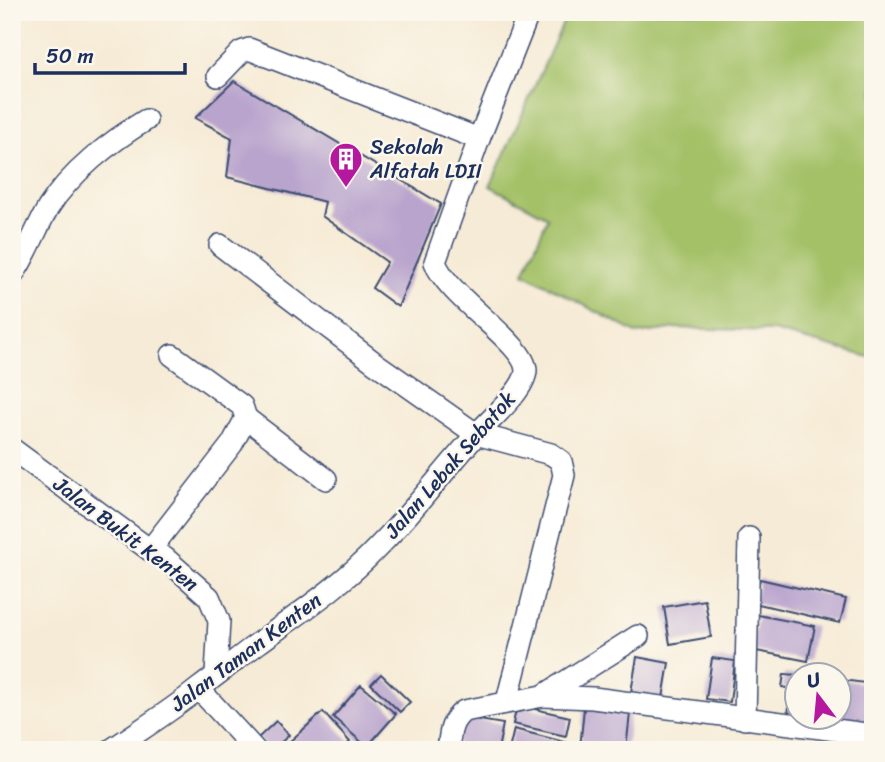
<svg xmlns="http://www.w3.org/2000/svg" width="885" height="762" viewBox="0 0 885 762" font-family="Sriracha,sans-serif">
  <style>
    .green { fill: #a4c168; stroke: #607863; stroke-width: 2 }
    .building { fill: #b9a4cd }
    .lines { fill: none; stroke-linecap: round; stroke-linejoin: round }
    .minor-casing { stroke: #3c4b70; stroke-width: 24 }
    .minor { stroke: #fff; stroke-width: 21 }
    .labels { text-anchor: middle; stroke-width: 5; stroke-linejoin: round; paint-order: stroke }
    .poi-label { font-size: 21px; fill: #1b2f5e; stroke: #fbf7ec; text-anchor: start }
    .street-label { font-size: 21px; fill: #1b2f5e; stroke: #fbf7ec }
  </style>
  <rect width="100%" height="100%" fill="#fbf7ec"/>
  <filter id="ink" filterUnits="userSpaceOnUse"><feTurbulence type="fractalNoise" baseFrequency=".0143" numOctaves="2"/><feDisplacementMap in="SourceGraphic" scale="14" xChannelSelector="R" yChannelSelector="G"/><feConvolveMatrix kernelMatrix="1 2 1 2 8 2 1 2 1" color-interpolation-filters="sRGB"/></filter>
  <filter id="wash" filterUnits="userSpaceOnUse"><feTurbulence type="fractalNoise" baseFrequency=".00686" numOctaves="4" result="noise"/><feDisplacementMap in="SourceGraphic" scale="28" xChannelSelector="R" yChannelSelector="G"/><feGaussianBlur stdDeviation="1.57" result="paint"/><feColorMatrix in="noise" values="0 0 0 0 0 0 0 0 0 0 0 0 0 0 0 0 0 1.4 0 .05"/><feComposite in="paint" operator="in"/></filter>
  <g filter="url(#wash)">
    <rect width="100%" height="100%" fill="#f6ebd6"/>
    <!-- green -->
    <polygon class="green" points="568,12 873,12 873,358 773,331 677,328 638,334 524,273 548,217 490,186"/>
    <g id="blocks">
      <!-- building -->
      <g class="building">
        <polygon points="234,81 441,204 398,307 372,288 387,262 322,216 325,202 227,177 232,138 195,118"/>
        <polygon points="760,579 846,599 840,623 754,603"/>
        <polygon points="705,600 711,637 670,644 664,607"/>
        <polygon points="758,615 815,626 808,661 751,650"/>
        <polygon points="637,657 669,663 662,704 630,698"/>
        <polygon points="712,658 735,661 730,702 706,699"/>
        <polygon points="381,674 410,702 400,712 371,684"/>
        <polygon points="784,674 798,675 798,717 788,715 791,689 782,687"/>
        <polygon points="842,680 873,684 867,729 835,725 837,716 840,716"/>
        <polygon points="361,685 396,714 367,747 333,717"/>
        <polygon points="517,705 570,717 566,736 513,724"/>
        <polygon points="584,708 630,713 626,750 580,748"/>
        <polygon points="323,712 350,742 341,750 280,750"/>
        <polygon points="462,717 503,724 498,750 456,750"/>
        <polygon points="276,721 289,735 273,750 268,750 258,738"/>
        <polygon points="514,729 572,744 570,750 509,750"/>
      </g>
    </g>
  </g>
  <g filter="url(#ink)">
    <use href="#blocks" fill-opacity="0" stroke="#3c4b70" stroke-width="2"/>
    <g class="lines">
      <defs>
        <g id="minor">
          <polyline points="218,76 241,52 249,49 479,139"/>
          <polyline points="220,245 375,363 476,434 551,454 561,461 564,475 507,701"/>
          <path d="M12,276C27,255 35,230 48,208C70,173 111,141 146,120"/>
          <polyline points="246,418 326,479"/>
          <polyline points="12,449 150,550 165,558 209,597 219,621 216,674"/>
          <polyline points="150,550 232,444 246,418 242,406 172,355"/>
          <polyline points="199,689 255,750"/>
          <polyline points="543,696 593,698 866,734"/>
          <polyline points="745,719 749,538"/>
          <path d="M111,750C140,730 171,711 198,689C218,674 237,659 257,644C298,614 342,585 377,548C412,513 442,473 475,436C488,421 526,390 526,370C525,343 447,297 435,262L479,139L529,12"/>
          <path d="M448,750C450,734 450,721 464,711L543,696L638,636"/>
        </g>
      </defs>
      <!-- minor casing -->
      <use href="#minor" class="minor-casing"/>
      <!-- minor -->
      <use href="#minor" class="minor"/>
    </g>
  </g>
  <!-- icons -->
  <defs>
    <symbol id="building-pin" viewBox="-11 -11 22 30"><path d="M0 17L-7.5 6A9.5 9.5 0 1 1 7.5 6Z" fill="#b5179e" stroke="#fbf7ec"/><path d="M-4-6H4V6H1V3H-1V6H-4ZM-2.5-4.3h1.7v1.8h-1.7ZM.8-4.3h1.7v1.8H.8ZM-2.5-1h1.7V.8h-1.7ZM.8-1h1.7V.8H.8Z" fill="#fff"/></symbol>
  </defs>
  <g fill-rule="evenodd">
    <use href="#building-pin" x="327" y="140" width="38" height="52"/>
  </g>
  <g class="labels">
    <!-- poi labels -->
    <g class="poi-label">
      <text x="370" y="154">Sekolah<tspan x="370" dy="24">Alfatah LDII</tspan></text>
    </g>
    <!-- street labels -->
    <g class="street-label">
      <text transform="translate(450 465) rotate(-49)" y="7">Jalan Lebak Sebatok</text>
      <text transform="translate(126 534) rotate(37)" y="7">Jalan Bukit Kenten</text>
      <text transform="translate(246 652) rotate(-37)" y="7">Jalan Taman Kenten</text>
    </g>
  </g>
  <!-- margin -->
  <rect width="885" height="762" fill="none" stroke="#fbf7ec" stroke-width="42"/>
  <!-- north arrow -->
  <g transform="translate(818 696) rotate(344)"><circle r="33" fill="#fbf7ec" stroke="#a1a7b3" stroke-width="2"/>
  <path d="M0-5L12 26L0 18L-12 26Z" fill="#b5179e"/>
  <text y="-10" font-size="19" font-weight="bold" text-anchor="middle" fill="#1b2f5e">U</text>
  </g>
  <!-- scale -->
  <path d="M35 63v10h150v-10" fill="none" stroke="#1b2f5e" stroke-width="3.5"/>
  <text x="46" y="63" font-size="21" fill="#1b2f5e" stroke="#fbf7ec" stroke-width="5" paint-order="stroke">50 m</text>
</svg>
